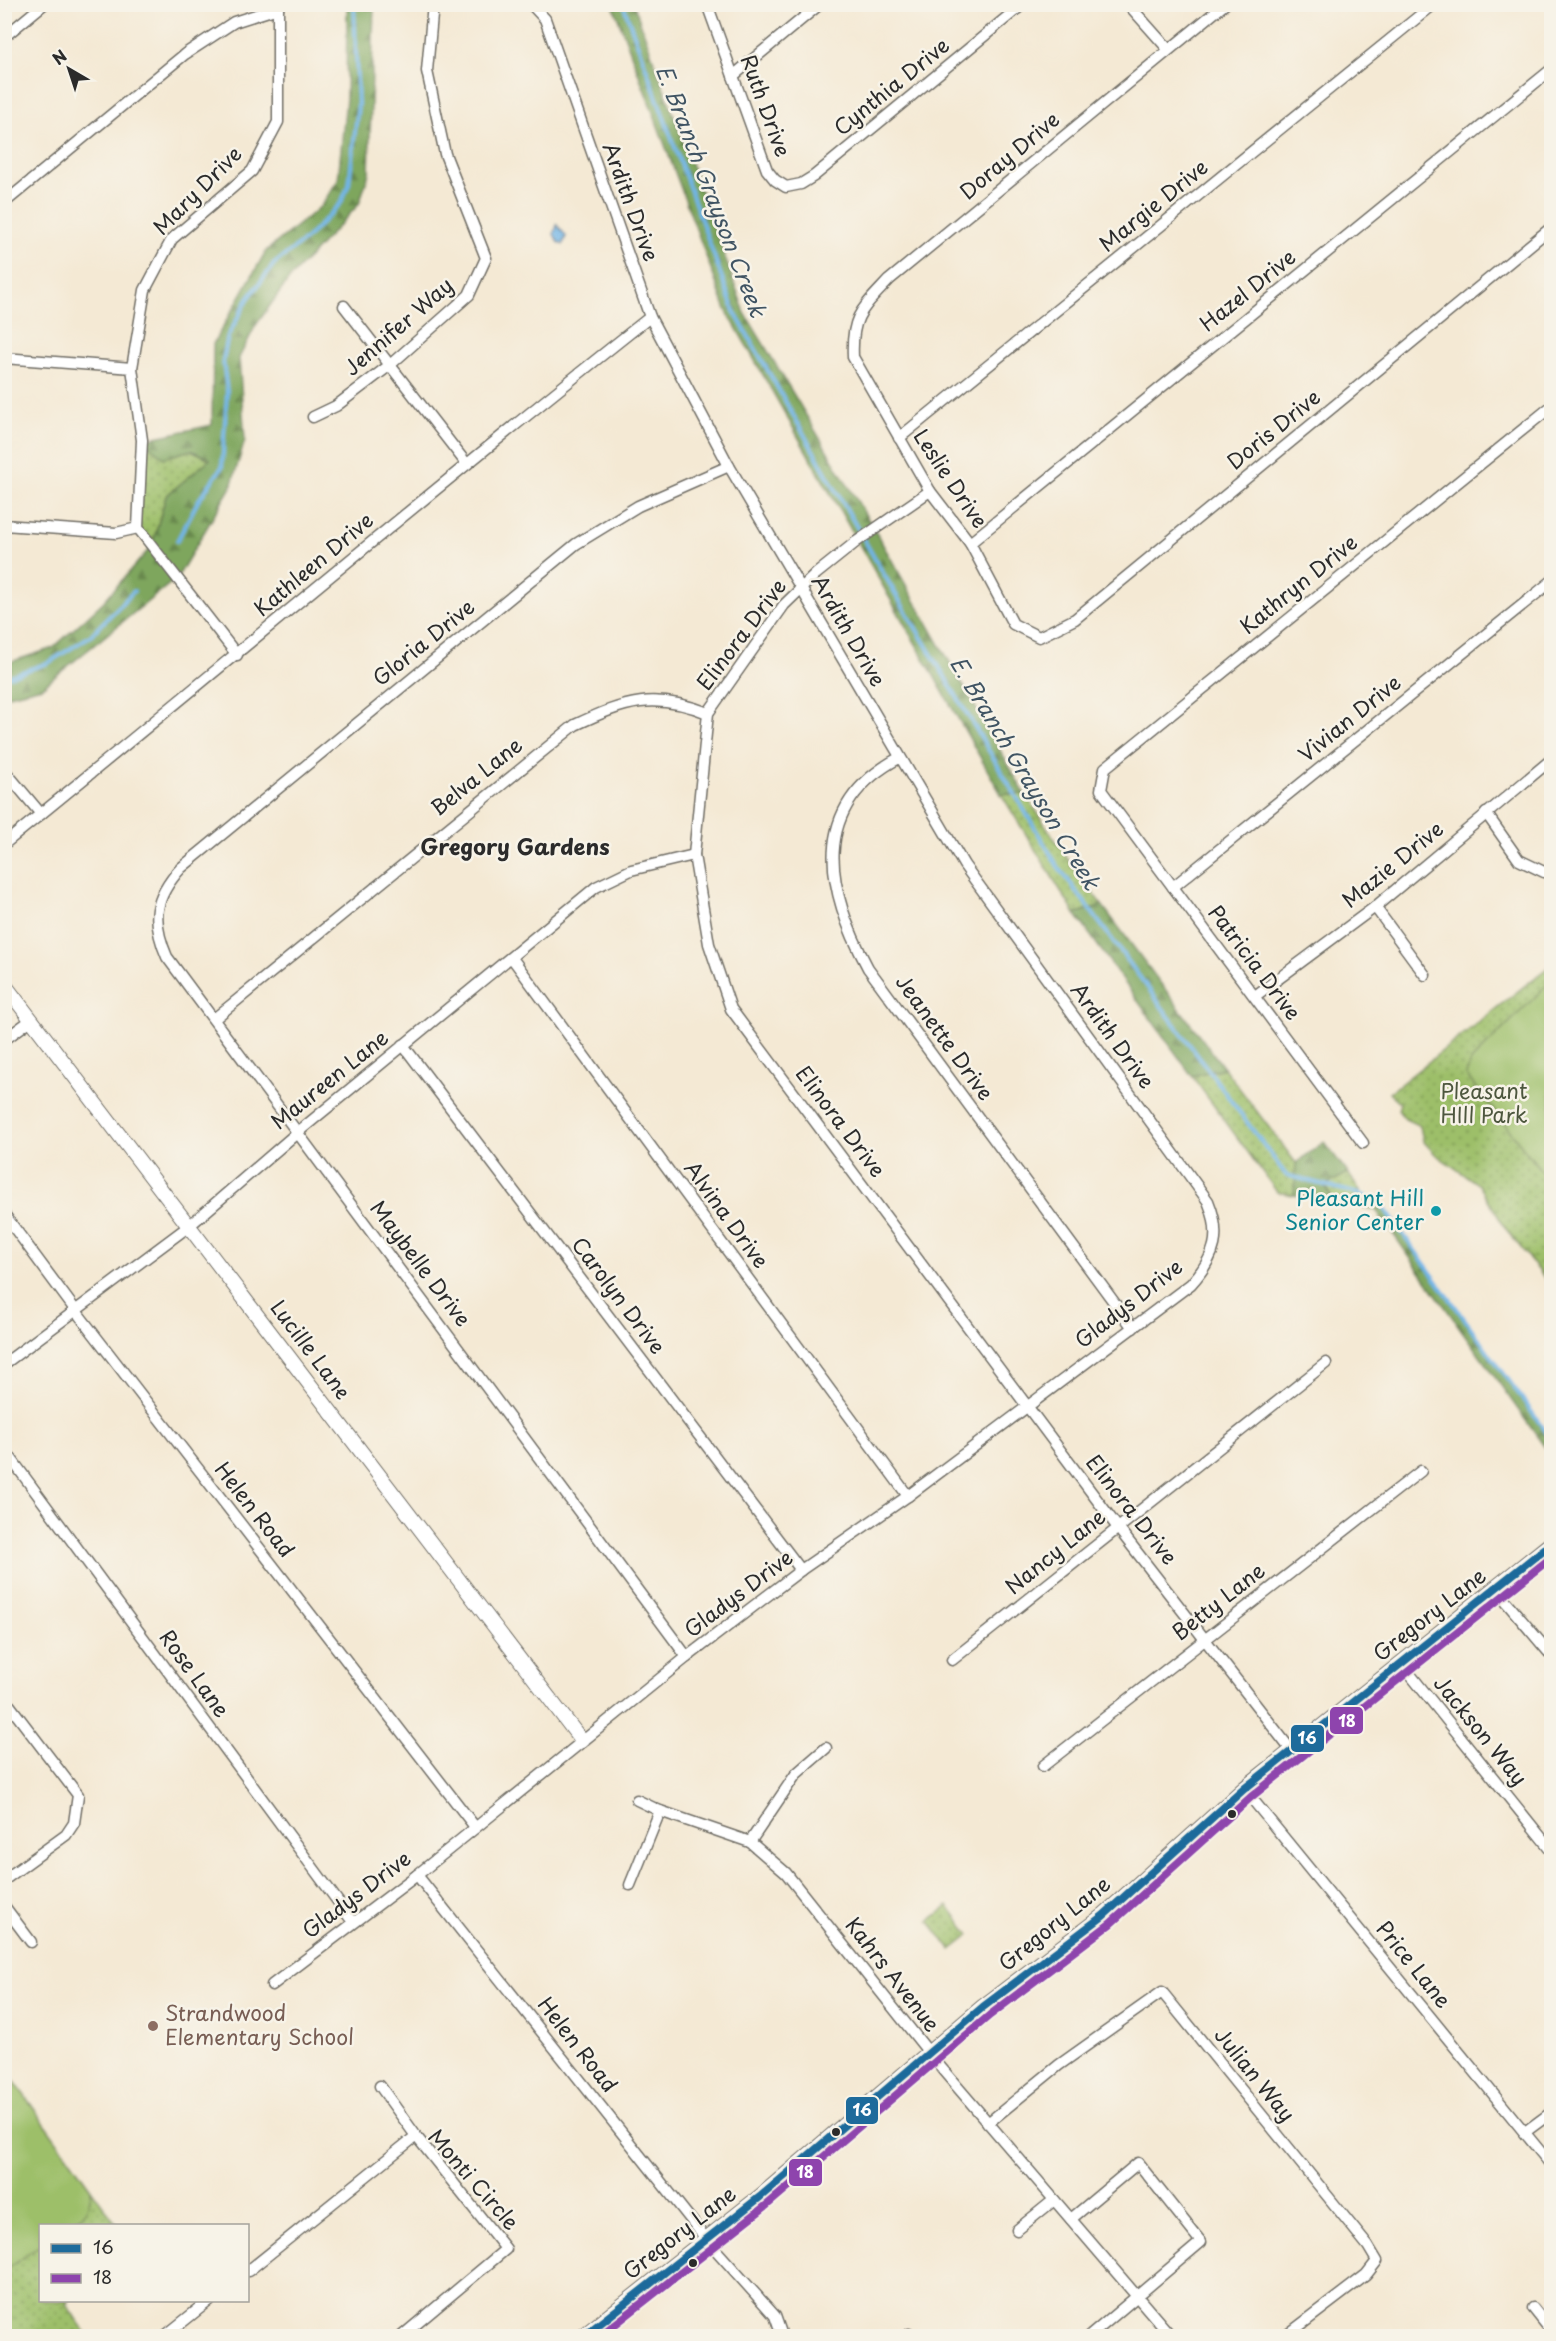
<svg xmlns="http://www.w3.org/2000/svg" width="1556" height="2341" viewBox="0 0 1556 2341" font-family="'Playpen Sans',sans-serif">
  <style>
    .grass { fill: url(#grass-dots); stroke: #64754a; stroke-width: 1.5 }
    .forest { fill: url(#forest-firs); stroke: #546844; stroke-width: 1.5 }
    .pitch { fill: #9dbf69; stroke: #64754a; stroke-width: 1.5 }
    .water { fill: #71b5e7; stroke: #4e7089; stroke-width: 1.5 }
    .lines { fill: none; stroke-linecap: round; stroke-linejoin: round }
    .stream { stroke: #71b5e7; stroke-width: 4 }
    .minor-casing { stroke: #716e66; stroke-width: 13 }
    .tertiary-casing { stroke: #716e66; stroke-width: 16 }
    .secondary-casing { stroke: #716e66; stroke-width: 17 }
    .minor { stroke: #fff; stroke-width: 10 }
    .tertiary { stroke: #fff; stroke-width: 14 }
    .secondary { stroke: #fff; stroke-width: 15 }
    .bus-1-casing { stroke: #f7f3e8; stroke-width: 12 }
    .bus-2-casing { stroke: #f7f3e8; stroke-width: 12 }
    .bus-1 { stroke: #1e6b9b; stroke-width: 8 }
    .bus-2 { stroke: #8e44ad; stroke-width: 8 }
    .culture-dot { fill: #0f9aa8; stroke: #f7f3e8; stroke-width: 2 }
    .bus-dot { fill: #2b2b2b; stroke: #f7f3e8; stroke-width: 2 }
    .education-dot { fill: #8d6e63; stroke: #f7f3e8; stroke-width: 2 }
    .labels { text-anchor: middle; stroke-width: 5; stroke-linejoin: round; paint-order: stroke }
    .street-label { font-size: 21px; fill: #2b2b2b; stroke: #f7f3e8 }
    .park-label { font-size: 21px; fill: #4d573e; stroke: #f7f3e8 }
    .culture-label { font-size: 21px; fill: #0d838f; stroke: #f7f3e8; text-anchor: end }
    .education-label { font-size: 21px; fill: #785e54; stroke: #f7f3e8; text-anchor: start }
    .water-label { font-size: 22px; font-style: italic; fill: #405463; stroke: #f7f3e8 }
    .neighbourhood-label { font-size: 22px; font-weight: bold; fill: #2b2b2b; stroke: #f7f3e8 }
    .line-badge { stroke: #f7f3e8; stroke-width: 2 }
    .badge-label { font-size: 16px; text-anchor: middle; font-weight: bold; fill: #fff }
  </style>
  <defs>
    <pattern id="grass-dots" width="8" height="8" patternUnits="userSpaceOnUse" patternTransform="scale(1.5)"><rect width="8" height="8" fill="#9dbf69"/><path d="M2 2h.1M6 6h.1" fill="none" stroke="#809b57" stroke-width="1.8" stroke-linecap="round"/></pattern>
    <pattern id="forest-firs" width="22" height="20" patternUnits="userSpaceOnUse" patternTransform="scale(1.5)"><rect width="22" height="20" fill="#7ea65d"/><path d="M5 1l3.5 6h-7zM16 11l3.5 6h-7z" fill="#67874d"/></pattern>
  </defs>
  <rect width="100%" height="100%" fill="#f7f3e8"/>
  <filter id="ink" filterUnits="userSpaceOnUse"><feTurbulence type="fractalNoise" baseFrequency=".0167" numOctaves="2"/><feDisplacementMap in="SourceGraphic" scale="12" xChannelSelector="R" yChannelSelector="G"/><feConvolveMatrix kernelMatrix="1 2 1 2 8 2 1 2 1" color-interpolation-filters="sRGB"/></filter>
  <filter id="wash" filterUnits="userSpaceOnUse"><feTurbulence type="fractalNoise" baseFrequency=".008" numOctaves="4" result="noise"/><feDisplacementMap in="SourceGraphic" scale="24" xChannelSelector="R" yChannelSelector="G"/><feGaussianBlur stdDeviation="1.35" result="paint"/><feColorMatrix in="noise" values="0 0 0 0 0 0 0 0 0 0 0 0 0 0 0 0 0 1.4 0 .05"/><feComposite in="paint" operator="in"/></filter>
  <g filter="url(#wash)">
    <rect width="100%" height="100%" fill="#f4e9d4"/>
    <!-- grass -->
    <g class="grass">
      <polygon points="142,440 164,458 191,450 211,459 166,496 152,546 138,528"/>
      <polygon points="1001,794 1025,794 1073,867 1102,905 1075,914"/>
      <polygon points="1551,965 1551,1286 1506,1229 1479,1185 1435,1154 1423,1141 1420,1126 1405,1119 1398,1110 1400,1103 1389,1093"/>
      <polygon points="1224,1068 1296,1163 1294,1195 1277,1192 1192,1076"/>
      <polygon points="1348,1173 1363,1195 1382,1205 1376,1210 1335,1202 1324,1186"/>
      <polygon points="948,1906 970,1935 951,1950 929,1921"/>
      <polygon points="4,2068 117,2225 40,2226 40,2300 69,2301 66,2304 88,2336 5,2336"/>
    </g>
    <!-- forest -->
    <g class="forest">
      <polygon points="347,5 374,5 369,173 359,204 290,278 256,325 239,358 245,440 231,487 177,578 42,687 5,696 4,664 53,648 103,602 152,546 166,496 210,459 191,450 164,458 142,440 212,425 213,344 266,251 321,206 338,180 346,98"/>
      <polygon points="613,5 634,5 745,313 874,529 1025,794 1001,794 726,310"/>
      <polygon points="1102,905 1224,1068 1192,1076 1075,914"/>
      <polygon points="1324,1142 1348,1173 1324,1186 1335,1202 1294,1195 1296,1163"/>
      <polygon points="1382,1205 1551,1440 1551,1456 1376,1210"/>
    </g>
    <!-- pitch -->
    <g class="pitch">
      <polygon points="1551,981 1551,1183 1466,1075 1471,1061"/>
      <path d="M5,2068L91,2189C90,2223 68,2226 40,2226V2245L5,2271Z"/>
    </g>
    <!-- water -->
    <polygon class="water" points="557,225 566,236 563,245 558,242 554,234"/>
    <g class="lines">
      <!-- stream -->
      <g class="stream">
        <polyline points="623,4 734,311 879,566 1057,865 1286,1175 1363,1195 1382,1205 1552,1440"/>
        <polyline points="177,541 198,501 222,467 227,392 223,360 228,336 248,299 274,264 307,238 341,203 349,184 358,105 354,4"/>
        <polyline points="4,678 48,663 90,636 134,591"/>
      </g>
    </g>
  </g>
  <g filter="url(#ink)">
    <g class="lines">
      <defs>
        <g id="minor">
          <polyline points="707,4 767,170 775,180 786,187 801,184 814,176 1023,4"/>
          <polyline points="1128,4 1168,49"/>
          <path d="M1225,4L889,280C862,309 851,316 853,357L930,491L970,543L1013,624L1039,637L1075,619L1552,227"/>
          <polyline points="4,37 44,4"/>
          <polyline points="733,76 820,4"/>
          <polyline points="4,203 185,54 234,22 278,8"/>
          <polyline points="344,306 466,463"/>
          <polyline points="4,358 132,368"/>
          <polyline points="313,417 336,406 390,365 469,295 486,258 445,154 427,71 433,4"/>
          <polyline points="899,438 1434,4"/>
          <polyline points="930,491 856,542 816,574 784,605 708,713 694,855 709,944 731,1009 1118,1528 1291,1750"/>
          <polyline points="4,525 116,533 138,528"/>
          <polyline points="970,543 1552,69"/>
          <polyline points="237,655 138,528 142,440 132,368 145,290 172,239 252,171 278,122 278,4"/>
          <path d="M899,758C808,807 826,890 868,968L1133,1328"/>
          <polyline points="4,770 41,814"/>
          <polyline points="1486,813 1519,860 1544,872"/>
          <path d="M4,844C220,669 432,489 650,317"/>
          <polyline points="1173,887 1552,581"/>
          <polyline points="1375,907 1425,975"/>
          <polyline points="512,958 908,1496"/>
          <polyline points="1255,996 1375,907 1552,759"/>
          <path d="M214,1019L575,725C626,701 654,692 708,713"/>
          <polyline points="4,1040 31,1020"/>
          <polyline points="403,1045 801,1570"/>
          <polyline points="1363,1143 1101,790 1105,768 1552,406"/>
          <polyline points="4,1214 76,1311 475,1827"/>
          <polyline points="4,1364 189,1226 298,1132 596,887 631,870 694,855"/>
          <polyline points="4,1449 353,1922"/>
          <polyline points="1496,1590 1552,1656"/>
          <path d="M687,1657L167,957C151,920 154,898 181,868L576,544L638,506L729,466"/>
          <polyline points="952,1660 1326,1363"/>
          <polyline points="1401,1663 1552,1851"/>
          <polyline points="4,1698 78,1795 74,1823 66,1835 4,1880"/>
          <polyline points="1043,1766 1421,1471"/>
          <polyline points="1244,1789 1552,2166"/>
          <polyline points="637,1800 660,1811 750,1842 786,1873 942,2069 1171,2336"/>
          <polyline points="750,1842 796,1774 826,1748"/>
          <polyline points="417,1875 707,2240 775,2316 782,2336"/>
          <polyline points="630,1885 660,1811"/>
          <polyline points="4,1906 31,1942"/>
          <path d="M272,1985L417,1875L687,1657L801,1570L908,1496L1191,1284C1216,1256 1222,1235 1208,1201L964,865L729,466L650,317L545,19L531,4"/>
          <polyline points="380,2086 416,2136 506,2249 402,2336"/>
          <polyline points="988,2123 1059,2065 1162,1992 1368,2246 1377,2261 1366,2275 1286,2336"/>
          <polyline points="1525,2132 1552,2112"/>
          <polyline points="1071,2219 1138,2163 1201,2242 1090,2336"/>
          <polyline points="1017,2230 1054,2200"/>
          <polyline points="248,2271 416,2136"/>
          <polyline points="1533,2308 1552,2332"/>
          <polyline points="909,2334 911,2336"/>
          <polyline points="165,2336 210,2300"/>
        </g>
        <polyline id="tertiary" points="4,984 582,1741"/>
        <polyline id="secondary" points="584,2336 760,2197 983,2007 1103,1916 1244,1789 1552,1543"/>
      </defs>
      <!-- minor casing -->
      <use href="#minor" class="minor-casing"/>
      <!-- tertiary casing -->
      <use href="#tertiary" class="tertiary-casing"/>
      <!-- secondary casing -->
      <use href="#secondary" class="secondary-casing"/>
      <!-- minor -->
      <use href="#minor" class="minor"/>
      <!-- tertiary -->
      <use href="#tertiary" class="tertiary"/>
      <!-- secondary -->
      <use href="#secondary" class="secondary"/>
      <defs>
        <polyline id="bus-1" points="584,2336 760,2197 983,2007 1103,1916 1244,1789 1552,1543"/>
        <polyline id="bus-2" points="600,2336 767,2205 990,2015 1110,1924 1251,1797 1552,1557"/>
      </defs>
      <!-- bus-1 casing -->
      <use href="#bus-1" class="bus-1-casing"/>
      <!-- bus-2 casing -->
      <use href="#bus-2" class="bus-2-casing"/>
      <!-- bus-1 -->
      <use href="#bus-1" class="bus-1"/>
      <!-- bus-2 -->
      <use href="#bus-2" class="bus-2"/>
    </g>
  </g>
  <!-- markers -->
  <circle class="culture-dot" cx="1436" cy="1211" r="6"/>
  <g class="bus-dot">
    <circle cx="1232" cy="1814" r="5"/>
    <circle cx="836" cy="2132" r="5"/>
    <circle cx="693" cy="2263" r="5"/>
  </g>
  <circle class="education-dot" cx="153" cy="2026" r="6"/>
  <g class="labels">
    <!-- street labels -->
    <g class="street-label">
      <text transform="translate(892 87) rotate(-39)" y="7">Cynthia Drive</text>
      <text transform="translate(765 106) rotate(70)" y="7">Ruth Drive</text>
      <text transform="translate(1010 156) rotate(-40)" y="7">Doray Drive</text>
      <text transform="translate(198 191) rotate(-45)" y="7">Mary Drive</text>
      <text transform="translate(630 202) rotate(70)" y="7">Ardith Drive</text>
      <text transform="translate(1154 206) rotate(-39)" y="7">Margie Drive</text>
      <text transform="translate(1248 291) rotate(-39)" y="7">Hazel Drive</text>
      <text transform="translate(399 327) rotate(-41)" y="7">Jennifer Way</text>
      <text transform="translate(1274 430) rotate(-39)" y="7">Doris Drive</text>
      <text transform="translate(950 479) rotate(56)" y="7">Leslie Drive</text>
      <text transform="translate(314 565) rotate(-40)" y="7">Kathleen Drive</text>
      <text transform="translate(1299 585) rotate(-39)" y="7">Kathryn Drive</text>
      <text transform="translate(848 631) rotate(60)" y="7">Ardith Drive</text>
      <text transform="translate(742 635) rotate(-53)" y="7">Elinora Drive</text>
      <text transform="translate(424 643) rotate(-39)" y="7">Gloria Drive</text>
      <text transform="translate(1350 719) rotate(-39)" y="7">Vivian Drive</text>
      <text transform="translate(477 777) rotate(-39)" y="7">Belva Lane</text>
      <text transform="translate(1393 865) rotate(-39)" y="7">Mazie Drive</text>
      <text transform="translate(1254 963) rotate(53)" y="7">Patricia Drive</text>
      <text transform="translate(1112 1036) rotate(54)" y="7">Ardith Drive</text>
      <text transform="translate(944 1038) rotate(54)" y="7">Jeanette Drive</text>
      <text transform="translate(330 1080) rotate(-39)" y="7">Maureen Lane</text>
      <text transform="translate(840 1122) rotate(53)" y="7">Elinora Drive</text>
      <text transform="translate(726 1215) rotate(54)" y="7">Alvina Drive</text>
      <text transform="translate(420 1264) rotate(53)" y="7">Maybelle Drive</text>
      <text transform="translate(618 1296) rotate(53)" y="7">Carolyn Drive</text>
      <text transform="translate(1129 1304) rotate(-38)" y="7">Gladys Drive</text>
      <text transform="translate(310 1350) rotate(53)" y="7">Lucille Lane</text>
      <text transform="translate(254 1510) rotate(52)" y="7">Helen Road</text>
      <text transform="translate(1131 1510) rotate(52)" y="7">Elinora Drive</text>
      <text transform="translate(1056 1552) rotate(-39)" y="7">Nancy Lane</text>
      <text transform="translate(739 1594) rotate(-37)" y="7">Gladys Drive</text>
      <text transform="translate(1219 1602) rotate(-38)" y="7">Betty Lane</text>
      <text transform="translate(1430 1615) rotate(-38)" y="7">Gregory Lane</text>
      <text transform="translate(194 1674) rotate(54)" y="7">Rose Lane</text>
      <text transform="translate(1480 1731) rotate(51)" y="7">Jackson Way</text>
      <text transform="translate(357 1895) rotate(-37)" y="7">Gladys Drive</text>
      <text transform="translate(1055 1924) rotate(-39)" y="7">Gregory Lane</text>
      <text transform="translate(1413 1965) rotate(51)" y="7">Price Lane</text>
      <text transform="translate(892 1975) rotate(52)" y="7">Kahrs Avenue</text>
      <text transform="translate(577 2045) rotate(52)" y="7">Helen Road</text>
      <text transform="translate(1254 2075) rotate(51)" y="7">Julian Way</text>
      <text transform="translate(473 2180) rotate(49)" y="7">Monti Circle</text>
      <text transform="translate(680 2233) rotate(-38)" y="7">Gregory Lane</text>
    </g>
    <!-- park labels -->
    <g class="park-label">
      <text x="1484" y="1099">Pleasant<tspan x="1484" dy="24">HIll Park</tspan></text>
    </g>
    <!-- culture labels -->
    <g class="culture-label">
      <text x="1424" y="1206">Pleasant Hill<tspan x="1424" dy="24">Senior Center</tspan></text>
    </g>
    <!-- education labels -->
    <g class="education-label">
      <text x="165" y="2021">Strandwood<tspan x="165" dy="24">Elementary School</tspan></text>
    </g>
    <!-- water labels -->
    <g class="water-label">
      <text transform="translate(711 191) rotate(69)" y="8">E. Branch Grayson Creek</text>
      <text transform="translate(1025 773) rotate(59)" y="8">E. Branch Grayson Creek</text>
    </g>
    <!-- neighbourhood labels -->
    <g class="neighbourhood-label">
      <text x="515" y="855">Gregory Gardens</text>
    </g>
  </g>
  <g class="line-badge">
    <rect x="1329" y="1706" width="35" height="29" rx="6" fill="#8e44ad"/>
    <rect x="1290" y="1724" width="35" height="29" rx="6" fill="#1e6b9b"/>
    <rect x="845" y="2096" width="34" height="29" rx="6" fill="#1e6b9b"/>
    <rect x="788" y="2158" width="35" height="29" rx="6" fill="#8e44ad"/>
  </g>
  <g class="badge-label">
    <text x="1347" y="1727">18</text>
    <text x="1307" y="1744">16</text>
    <text x="862" y="2116">16</text>
    <text x="805" y="2178">18</text>
  </g>
  <!-- margin -->
  <rect width="1556" height="2341" fill="none" stroke="#f7f3e8" stroke-width="24"/>
  <!-- legend -->
  <rect x="39" y="2224" width="210" height="78" fill="#f7f3e8" stroke="#a5a39c" stroke-width="1.5"/>
  <rect x="51" y="2244" width="30" height="9" fill="#1e6b9b" stroke="#a5a39c" stroke-width="1.5"/>
  <text x="93" y="2254" font-size="18" fill="#2b2b2b">16</text>
  <rect x="51" y="2274" width="30" height="9" fill="#8e44ad" stroke="#a5a39c" stroke-width="1.5"/>
  <text x="93" y="2284" font-size="18" fill="#2b2b2b">18</text>
  <!-- north arrow -->
  <g transform="translate(69 69) rotate(321)" stroke="#f7f3e8" stroke-width="4.5" paint-order="stroke">
  <path d="M0-4.5L10 22L0 15L-10 22Z" fill="#2b2b2b"/>
  <text y="-9" font-size="16" font-weight="bold" text-anchor="middle" fill="#2b2b2b">N</text>
  </g>
</svg>
